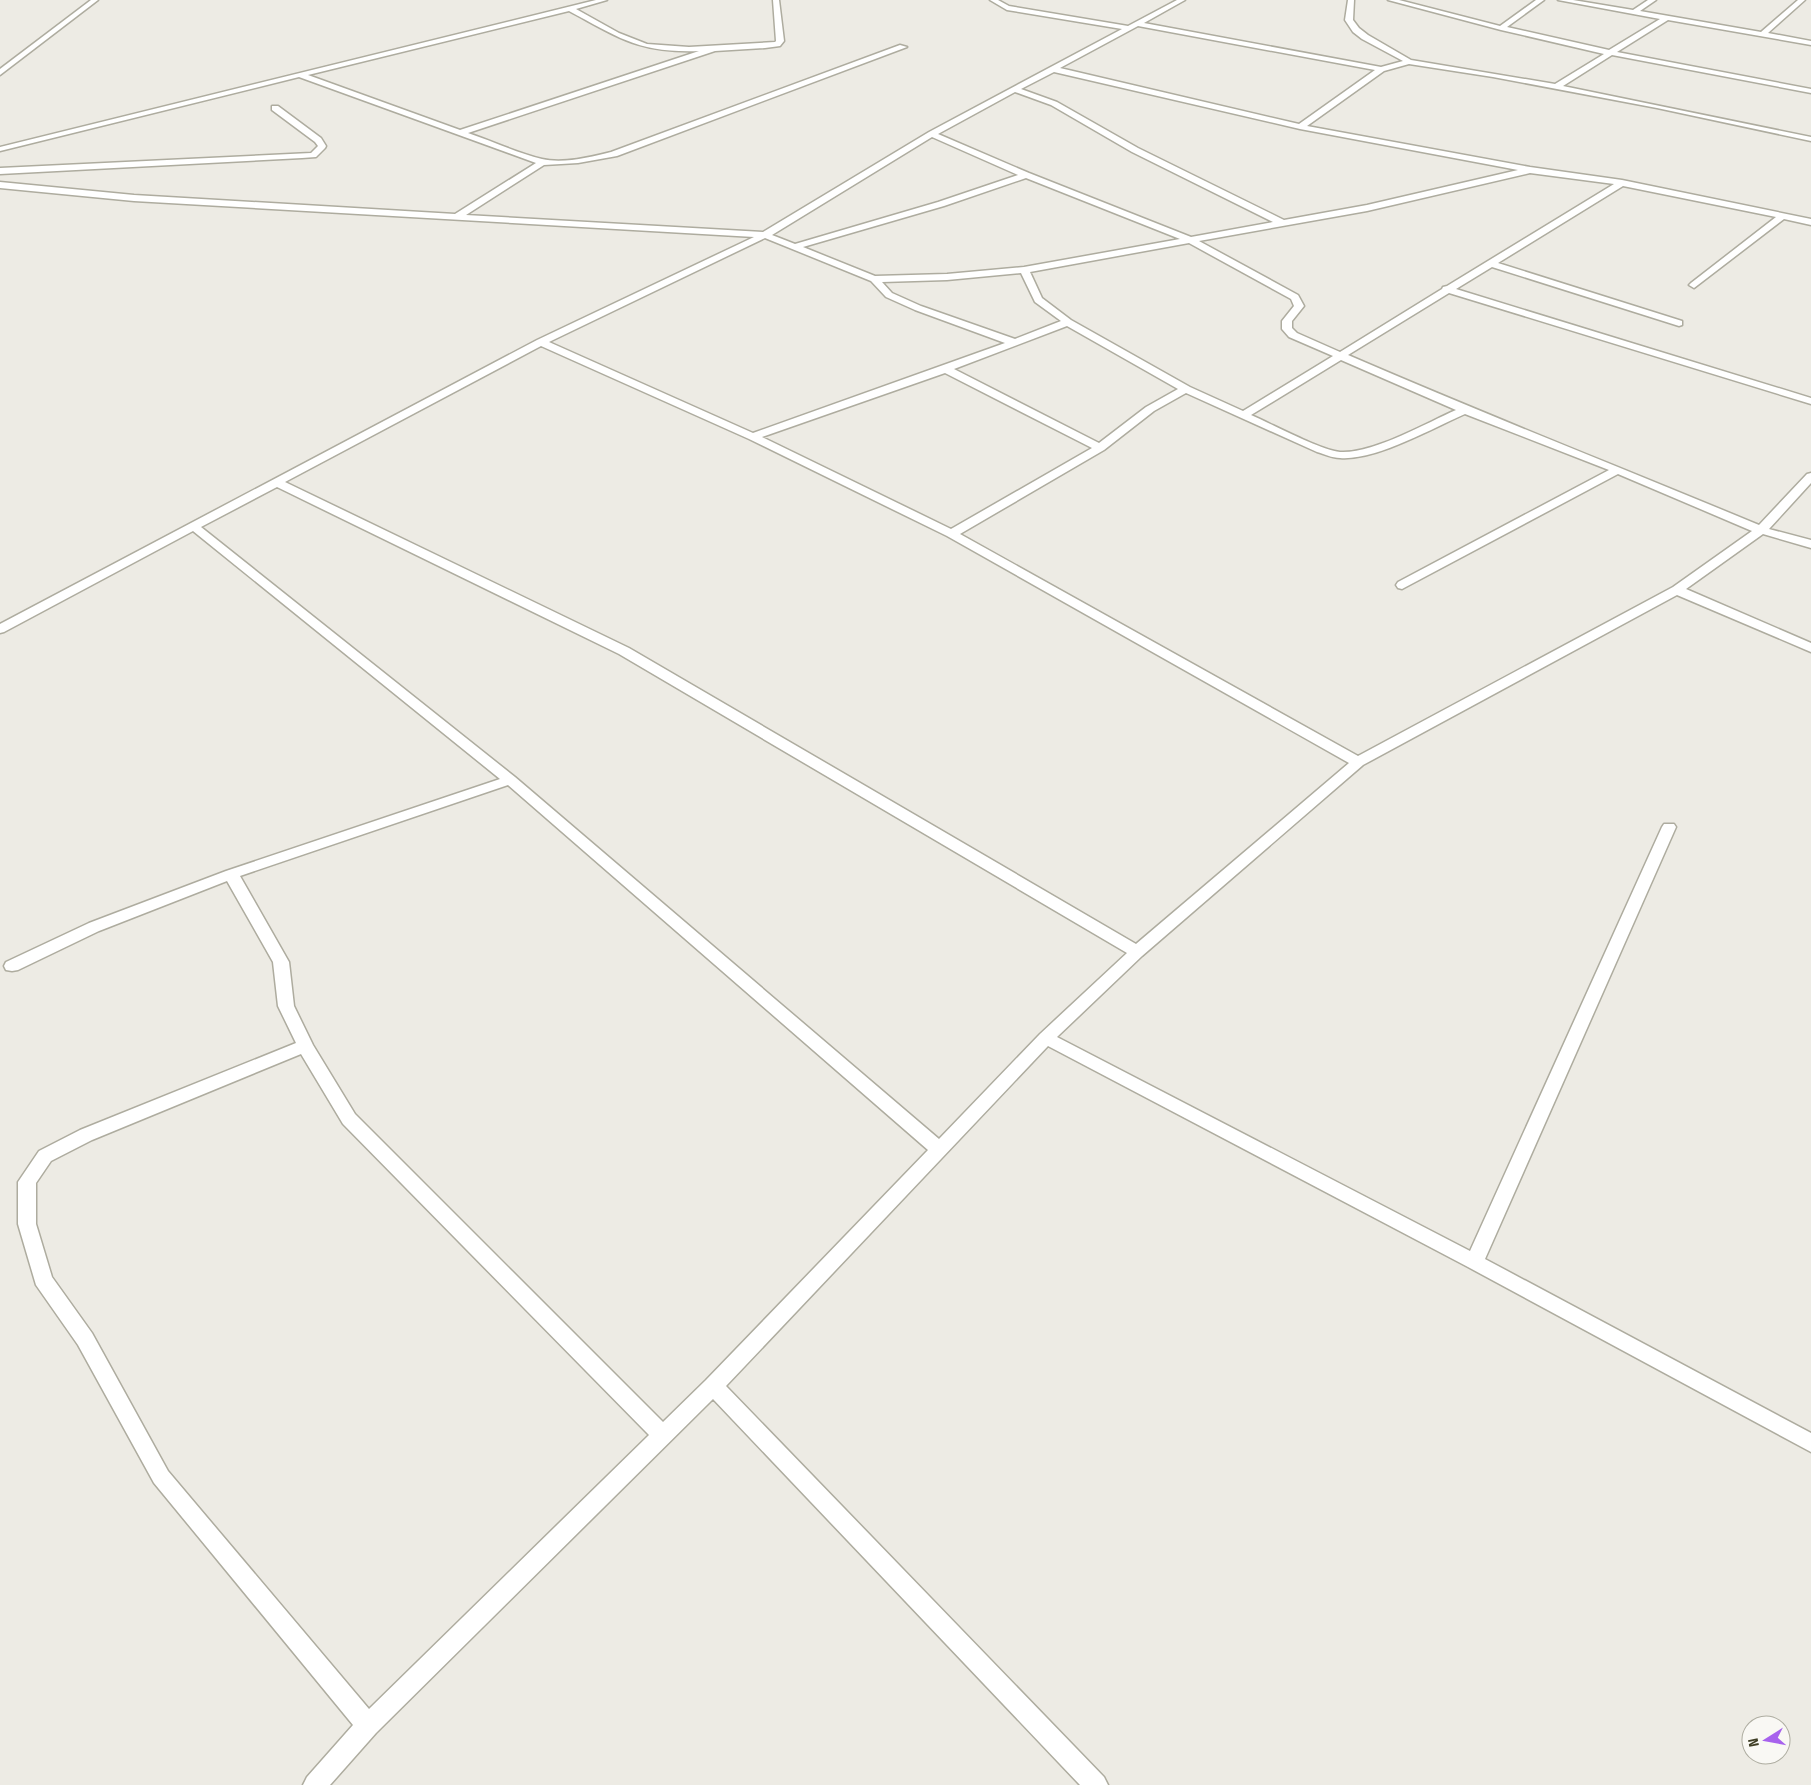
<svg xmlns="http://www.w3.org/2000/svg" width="1811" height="1785" viewBox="0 0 1811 1785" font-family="'Fira Sans Condensed',sans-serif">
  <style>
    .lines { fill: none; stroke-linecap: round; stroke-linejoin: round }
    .minor-casing { stroke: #aeac9f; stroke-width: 3 }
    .minor { fill: #fff; fill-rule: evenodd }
  </style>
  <rect width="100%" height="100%" fill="#edebe4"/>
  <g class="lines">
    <defs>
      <g id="minor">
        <polygon points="91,0 98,0 0,75 0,69"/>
        <path d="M596,0H607L576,9L619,33L647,44L689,47L775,42L776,41L773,0H779L784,41L780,46L765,48L715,51L468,133C492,141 517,153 542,159C563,164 591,157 611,152L900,45L907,47L617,156L578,163L544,165L466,215L763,232L929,132L1122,29L1007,10L990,0H998L1009,6L1128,26L1177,0H1185L1144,23L1381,67L1403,61L1362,39L1353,32L1345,20L1348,0H1354L1353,20L1359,28L1368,35L1411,60L1555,84L1604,54L1501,30L1388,0H1399L1500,26L1536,0H1544L1507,27L1609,50L1660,19L1558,0H1573L1633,10L1648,0H1656L1640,11L1761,32L1798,0H1805L1768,33L1811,41V45L1668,20L1617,52L1811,89V93L1612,55L1563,86L1811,137V141L1657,108L1493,77L1409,64L1384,71L1307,126L1530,167L1622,180L1811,219V225L1784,219L1694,288L1689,285L1691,283L1776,217L1623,186L1498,263L1682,321V325L1679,326L1492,267L1456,289L1811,398V404L1449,293L1348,355C1484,414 1622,468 1759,525L1807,474L1811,473V483L1769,529L1811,540V548L1763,534L1686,589L1811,643V652L1677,595L1363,765L1142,956L1057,1037L1470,1251L1662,827L1664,824H1674L1676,827L1485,1259L1811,1433V1452L1468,1267L1048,1046L726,1386L1104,1777L1108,1785H1080L713,1399L376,1733L330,1785H303L307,1777L353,1725L154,1483L78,1345L36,1285L18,1224V1182L39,1151L80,1130L296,1043L278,1006L273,962L227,881L99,931L18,970L12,971L6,970L4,966L6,962L89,923L226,871L500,779L193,531L4,632L0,633V624L537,340L754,237L134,201L0,188V182L134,195L455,214L536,163L299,77L0,151V147ZM569,11C620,38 638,53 699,51L460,130L308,75ZM1138,26L1375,70L1299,124L1060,68ZM1054,72L1300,129L1518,170L1367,205L1284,220L1138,148L1057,102L1021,89ZM1015,92L1051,105L1132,152L1273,222L1191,237L1029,173L938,134ZM932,137L1018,175L938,202L795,244L772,235ZM1530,173L1614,184L1447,286L1443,287L1442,289L1340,352L1297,333L1292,328V321L1304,306L1298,295L1199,241L1367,211ZM1026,178L1180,239L1024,267L947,274L875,276L803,247L944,206ZM765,238L871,281L886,297L915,310L1005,343L753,433L549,342ZM1189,243L1291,299L1294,306L1282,321V329L1289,337L1333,356L1243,411L1190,387L1071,320L1042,298L1030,272ZM1021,273L1035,302L1061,321L1015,339L921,306L892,293L882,282L947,280ZM1067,326L1178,389L1146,407L1099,443L954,369ZM541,346L749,439L947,536L1349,763L1136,944L629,648L285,482ZM1341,360L1456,410C1426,423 1373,454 1340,452C1320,450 1272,424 1251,415ZM945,373L1092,448L951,529L762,437ZM1186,393L1317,452C1324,454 1332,458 1340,458C1375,461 1433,428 1465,414L1609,470L1398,582L1396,585L1398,588L1402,589L1618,474L1752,531L1673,587L1358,756L960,534L1104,450L1154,411ZM277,487L619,654L1127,953L1040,1034L939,1139L515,777L201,527ZM508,785L928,1150L706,1380L663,1422L355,1114L313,1045L294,1006L289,962L240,876ZM301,1054L343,1124L649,1435L369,1709L168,1471L92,1333L52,1277L36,1224V1183L51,1161L92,1140Z"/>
        <polygon points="272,106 278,106 321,138 326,146 325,148 316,157 302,158 0,174 0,168 311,153 318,146 315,142 272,110"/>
      </g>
    </defs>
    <!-- minor casing -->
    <use href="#minor" class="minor-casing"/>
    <!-- minor -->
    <use href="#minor" class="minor"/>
  </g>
  <!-- north arrow -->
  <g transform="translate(1766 1740) rotate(259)"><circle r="24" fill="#f9f8f4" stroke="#aeada1"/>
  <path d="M0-4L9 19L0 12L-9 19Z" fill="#a762ed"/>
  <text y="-8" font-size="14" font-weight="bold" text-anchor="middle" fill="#3e3d24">N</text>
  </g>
</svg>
